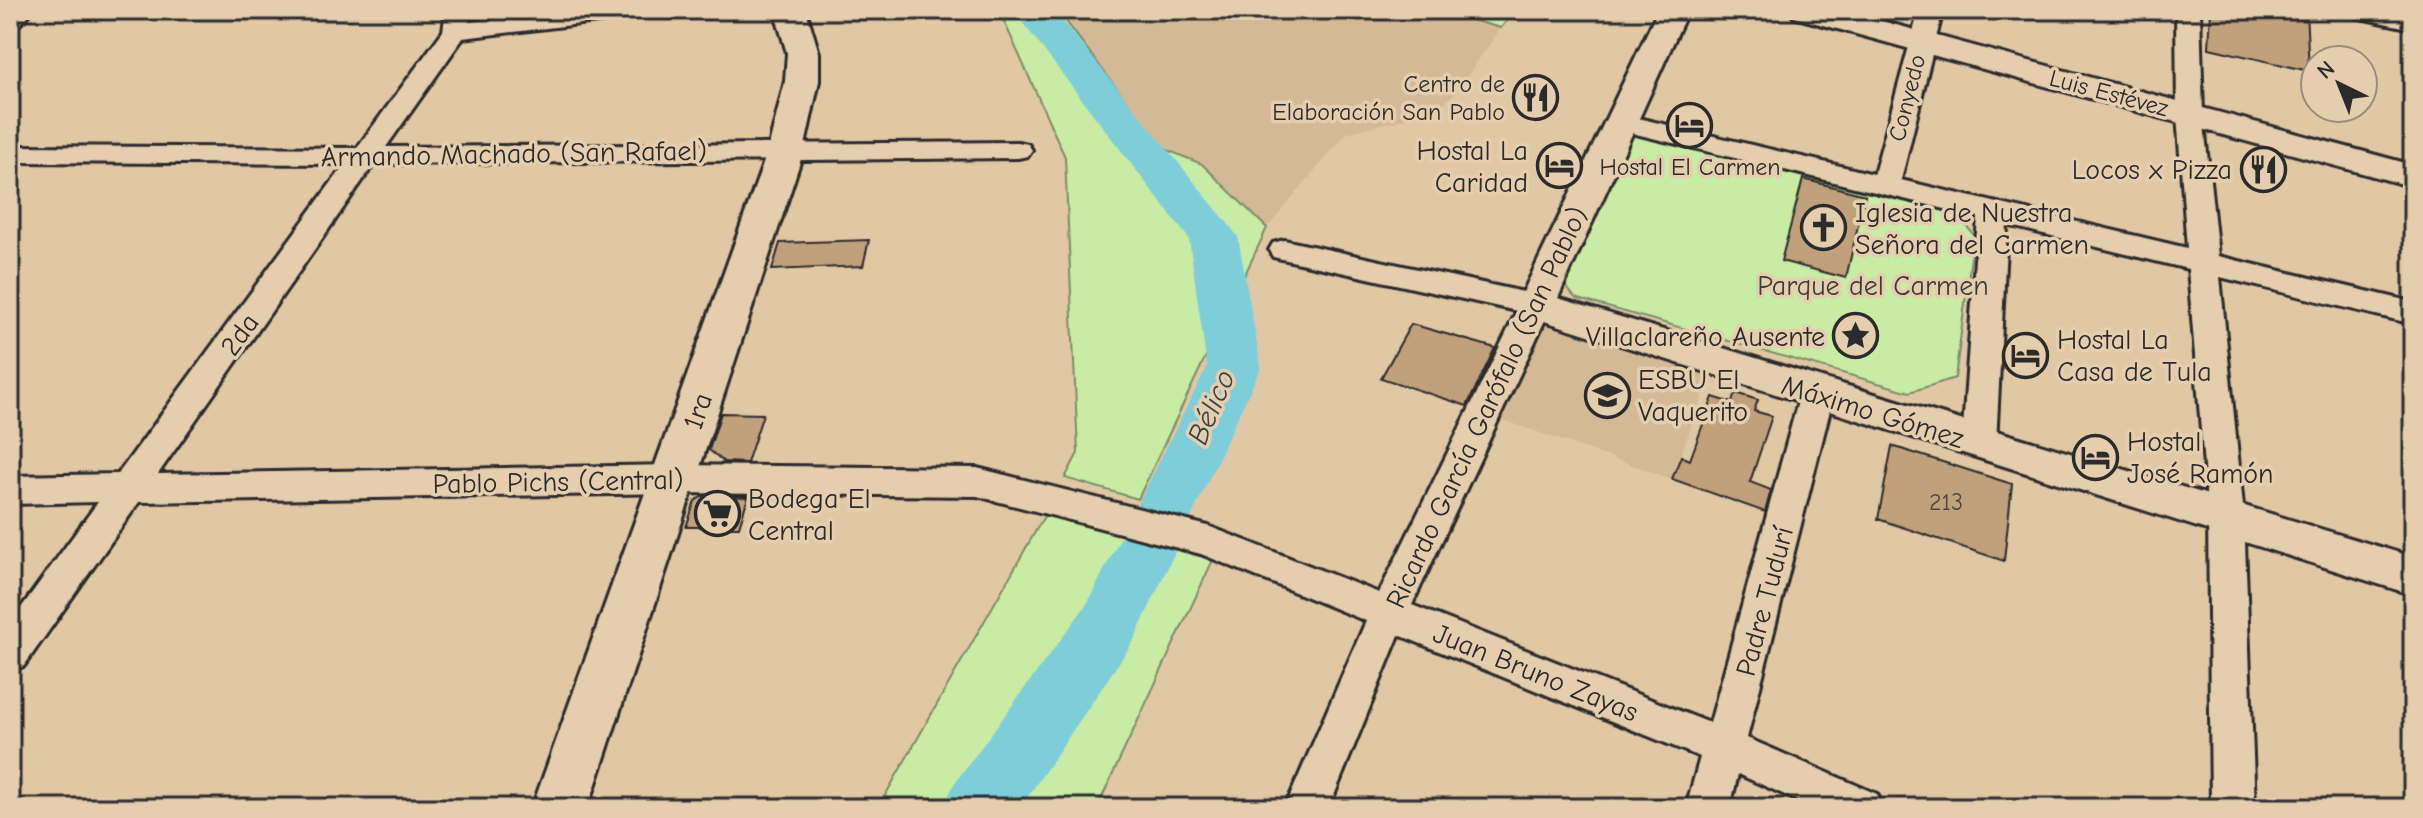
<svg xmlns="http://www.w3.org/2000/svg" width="2423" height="818" viewBox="0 0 2423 818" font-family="'Comic Neue',sans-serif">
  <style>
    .built { fill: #d4b997 }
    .green { fill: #c8eba5; stroke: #7a8b68; stroke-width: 2 }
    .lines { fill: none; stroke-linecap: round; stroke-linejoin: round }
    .river { fill: #7eced9; fill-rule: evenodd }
    .building { fill: #c1a17c; stroke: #2b2b2b; stroke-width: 2 }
    .minor-casing { stroke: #2b2b2b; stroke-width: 6 }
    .tertiary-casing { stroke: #2b2b2b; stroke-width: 6 }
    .secondary-casing { stroke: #2b2b2b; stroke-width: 6 }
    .minor { fill: #e4cead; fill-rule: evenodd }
    .tertiary { fill: #e4cead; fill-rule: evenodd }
    .secondary { fill: #e4cead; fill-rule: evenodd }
    .labels { text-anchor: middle; stroke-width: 7; stroke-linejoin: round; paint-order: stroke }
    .far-poi-label { font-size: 24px; fill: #2b2b2b; stroke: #e4cead; text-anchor: end }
    .far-street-label { font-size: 24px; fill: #2b2b2b; stroke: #e4cead }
    .number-label { font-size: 24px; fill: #50483f }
    .poi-label { font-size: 28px; fill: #2b2b2b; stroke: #e4cead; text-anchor: start }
    .street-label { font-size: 28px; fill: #2b2b2b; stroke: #e4cead }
    .park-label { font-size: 28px; fill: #3b3e37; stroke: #e4cead }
    .water-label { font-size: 30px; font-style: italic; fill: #374345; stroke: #e4cead }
  </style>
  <rect width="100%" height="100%" fill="#e1c8a5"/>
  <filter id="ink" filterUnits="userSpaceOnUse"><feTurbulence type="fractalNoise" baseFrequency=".0125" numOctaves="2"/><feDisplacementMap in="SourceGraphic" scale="16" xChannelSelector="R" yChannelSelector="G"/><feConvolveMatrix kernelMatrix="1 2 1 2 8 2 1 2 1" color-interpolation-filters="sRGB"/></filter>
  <g filter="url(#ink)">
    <!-- built -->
    <g class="built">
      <polygon points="1063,10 1437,10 1501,28 1455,93 1435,111 1347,133 1267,228 1202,164 1162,148 1062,16"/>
      <polygon points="1547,320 1711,372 1672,479 1500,419"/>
    </g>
    <!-- green -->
    <g class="green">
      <polygon points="999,10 1063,10 1062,16 1162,148 1202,164 1267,228 1138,499 1065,478 1078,453 1065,157"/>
      <polygon points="1436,10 1515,10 1501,28"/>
      <polygon points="1644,129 1953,210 1974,235 1955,378 1910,392 1575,298 1562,281 1626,135"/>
      <polygon points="1047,511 1213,560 1097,808 878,808"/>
    </g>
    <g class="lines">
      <!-- river -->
      <polygon class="river" points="1013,10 1054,10 1230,226 1238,237 1261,367 1133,642 1020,808 943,808 954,784 1087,604 1207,367 1189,239"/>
    </g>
    <!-- building -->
    <g class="building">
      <polygon points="2211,10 2306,10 2309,71 2209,48"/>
      <polygon points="1803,179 1865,195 1846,278 1781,261"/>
      <polygon points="869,240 863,266 772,270 780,243"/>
      <polygon points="1411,324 1495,348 1467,406 1381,378"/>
      <polygon points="1735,393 1758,400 1754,411 1772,416 1750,482 1771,490 1765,512 1672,479 1681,456 1690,460 1713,397 1732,403"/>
      <polygon points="721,413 763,414 747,463 724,462 709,450"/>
      <polygon points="1892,446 2012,484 2004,561 1878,519"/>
      <polygon points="703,496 748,497 739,527 686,527 695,501"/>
    </g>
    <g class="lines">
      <defs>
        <g id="minor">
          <polygon points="10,10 34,10 19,25 10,27"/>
          <polygon points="446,10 470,10 469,22 574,10 651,10 648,15 639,17 463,38 386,147 1018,142 1028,144 1032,150 1028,156 1018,158 374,164 158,474 674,465 977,468 1208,526 1379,593 1517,311 1273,257 1269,250 1273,243 1284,240 1547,297 1552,305 1412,605 1710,723 1800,394 1805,385 1817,382 1829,385 1834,394 1747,738 1877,794 1884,808 1814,808 1738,774 1730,808 1686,808 1700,757 1399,635 1329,808 1285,808 1366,621 1201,554 977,496 674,493 139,502 24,666 10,671 10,623 98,502 10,504 10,476 118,474 345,164 10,162 10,146 357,148 443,31"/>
          <polygon points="1919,10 1943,10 1901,180 2187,248 2177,115 2176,10 2200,10 2203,115 2218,256 2413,302 2413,324 2220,277 2244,516 2255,808 2211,808 2208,516 2188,269 2007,225 1996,444 1991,453 1979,457 1967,453 1962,444 1978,217 1611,128 1607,122 1611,116 1621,114 1874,174"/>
        </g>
        <polygon id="tertiary" points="1658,10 1688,10 1558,298 2413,557 2413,595 1522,314 1517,305"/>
        <g id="secondary">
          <polygon points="774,10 806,10 819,53 819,81 804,150 588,808 532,808 768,150 785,81 787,53"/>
          <polygon points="1789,10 1841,10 2413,165 2413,187 1794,17"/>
          <polygon points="2350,10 2413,10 2413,29 2355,17"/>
        </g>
      </defs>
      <!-- minor casing -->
      <use href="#minor" class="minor-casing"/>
      <!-- tertiary casing -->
      <use href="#tertiary" class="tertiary-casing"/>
      <!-- secondary casing -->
      <use href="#secondary" class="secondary-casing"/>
      <!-- minor -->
      <use href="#minor" class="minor"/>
      <!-- tertiary -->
      <use href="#tertiary" class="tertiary"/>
      <!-- secondary -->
      <use href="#secondary" class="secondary"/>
    </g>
  </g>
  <!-- icons -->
  <defs>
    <symbol id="restaurant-ring" viewBox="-11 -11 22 22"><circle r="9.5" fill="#e4cead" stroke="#2b2b2b" stroke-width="1.5"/><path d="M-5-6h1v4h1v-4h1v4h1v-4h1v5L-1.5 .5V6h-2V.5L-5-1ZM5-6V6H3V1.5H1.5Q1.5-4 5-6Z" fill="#2b2b2b"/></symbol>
    <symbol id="hotel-ring" viewBox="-11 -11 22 22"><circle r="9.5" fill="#e4cead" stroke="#2b2b2b" stroke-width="1.5"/><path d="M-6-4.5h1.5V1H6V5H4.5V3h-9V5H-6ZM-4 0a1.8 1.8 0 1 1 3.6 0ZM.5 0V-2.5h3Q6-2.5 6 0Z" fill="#2b2b2b"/></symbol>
    <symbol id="church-ring" viewBox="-11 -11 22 22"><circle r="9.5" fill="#e4cead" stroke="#2b2b2b" stroke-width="1.5"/><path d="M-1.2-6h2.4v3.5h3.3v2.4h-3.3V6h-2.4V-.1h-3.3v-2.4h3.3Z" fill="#2b2b2b"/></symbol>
    <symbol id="sight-ring" viewBox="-11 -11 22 22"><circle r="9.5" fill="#e4cead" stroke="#2b2b2b" stroke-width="1.5"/><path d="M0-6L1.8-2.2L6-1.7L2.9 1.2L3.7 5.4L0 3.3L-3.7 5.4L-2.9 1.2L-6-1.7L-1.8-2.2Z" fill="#2b2b2b"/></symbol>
    <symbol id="school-ring" viewBox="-11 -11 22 22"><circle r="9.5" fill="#e4cead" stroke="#2b2b2b" stroke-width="1.5"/><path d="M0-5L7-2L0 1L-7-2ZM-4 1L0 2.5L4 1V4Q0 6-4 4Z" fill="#2b2b2b"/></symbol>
    <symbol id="supermarket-ring" viewBox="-11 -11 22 22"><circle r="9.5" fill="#e4cead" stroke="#2b2b2b" stroke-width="1.5"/><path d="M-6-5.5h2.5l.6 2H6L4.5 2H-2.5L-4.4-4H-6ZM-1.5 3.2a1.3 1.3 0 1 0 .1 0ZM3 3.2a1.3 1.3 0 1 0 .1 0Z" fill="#2b2b2b"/></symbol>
  </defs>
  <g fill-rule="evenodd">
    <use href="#restaurant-ring" x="1510" y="72" width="51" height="51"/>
    <use href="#hotel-ring" x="1664" y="100" width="51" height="51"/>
    <use href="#hotel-ring" x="1534" y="140" width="51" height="51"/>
    <use href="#restaurant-ring" x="2238" y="144" width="51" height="51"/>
    <use href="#church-ring" x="1798" y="202" width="51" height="51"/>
    <use href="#sight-ring" x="1830" y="310" width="51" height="51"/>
    <use href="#hotel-ring" x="2000" y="330" width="51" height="51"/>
    <use href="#school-ring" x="1582" y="370" width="51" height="51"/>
    <use href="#hotel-ring" x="2070" y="432" width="51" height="51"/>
    <use href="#supermarket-ring" x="692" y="488" width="51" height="51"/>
  </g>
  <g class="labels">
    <!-- far-poi labels -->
    <g class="far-poi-label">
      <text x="1505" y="92">Centro de<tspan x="1505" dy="28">Elaboración San Pablo</tspan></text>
      <text x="1690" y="175" text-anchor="middle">Hostal El Carmen</text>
    </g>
    <!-- far-street labels -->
    <g class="far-street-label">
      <text transform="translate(2109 93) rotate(15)" y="8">Luis Estévez</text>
      <text transform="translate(1907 98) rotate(-76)" y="8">Conyedo</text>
    </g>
    <!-- number labels -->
    <g class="number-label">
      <text x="1946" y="510">213</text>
    </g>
    <!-- poi labels -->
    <g class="poi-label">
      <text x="1528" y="160" text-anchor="end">Hostal La<tspan x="1528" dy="32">Caridad</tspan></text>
      <text x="2232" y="179" text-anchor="end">Locos x Pizza</text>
      <text x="1855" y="222">Iglesia de Nuestra<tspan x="1855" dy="32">Señora del Carmen</tspan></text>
      <text x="1825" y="346" text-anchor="end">Villaclareño Ausente</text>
      <text x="2057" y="349">Hostal La<tspan x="2057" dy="32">Casa de Tula</tspan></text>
      <text x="1638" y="389">ESBU El<tspan x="1638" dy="32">Vaquerito</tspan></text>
      <text x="2127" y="451">Hostal<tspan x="2127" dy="32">José Ramón</tspan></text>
      <text x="748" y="508">Bodega El<tspan x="748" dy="32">Central</tspan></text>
    </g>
    <!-- street labels -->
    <g class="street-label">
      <text transform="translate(514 153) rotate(-1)" y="10">Armando Machado (San Rafael)</text>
      <text transform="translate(239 334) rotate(-54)" y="10">2da</text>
      <text transform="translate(1486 407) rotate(-65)" y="10">Ricardo García Garófalo (San Pablo)</text>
      <text transform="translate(697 411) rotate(-71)" y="10">1ra</text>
      <text transform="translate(1873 411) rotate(17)" y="10">Máximo Gómez</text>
      <text transform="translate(558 481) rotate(-1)" y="10">Pablo Pichs (Central)</text>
      <text transform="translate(1764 601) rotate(-75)" y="10">Padre Tudurí</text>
      <text transform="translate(1536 672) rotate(22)" y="10">Juan Bruno Zayas</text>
    </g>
    <!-- park labels -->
    <g class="park-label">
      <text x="1873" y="295">Parque del Carmen</text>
    </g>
    <!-- water labels -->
    <g class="water-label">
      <text transform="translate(1211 407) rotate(-67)" y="10">Bélico</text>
    </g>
  </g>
  <!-- margin -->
  <rect width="2423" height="818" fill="none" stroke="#e4cead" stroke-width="40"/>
  <rect x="20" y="20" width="2383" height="778" fill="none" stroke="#2b2b2b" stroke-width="3" filter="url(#ink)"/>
  <!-- north arrow -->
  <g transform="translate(2339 84) rotate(317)"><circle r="38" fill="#e4cead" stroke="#9a8d79" stroke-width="2"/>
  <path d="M0-6L14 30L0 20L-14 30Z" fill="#2b2b2b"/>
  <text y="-12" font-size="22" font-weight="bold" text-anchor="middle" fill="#2b2b2b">N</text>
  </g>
</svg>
